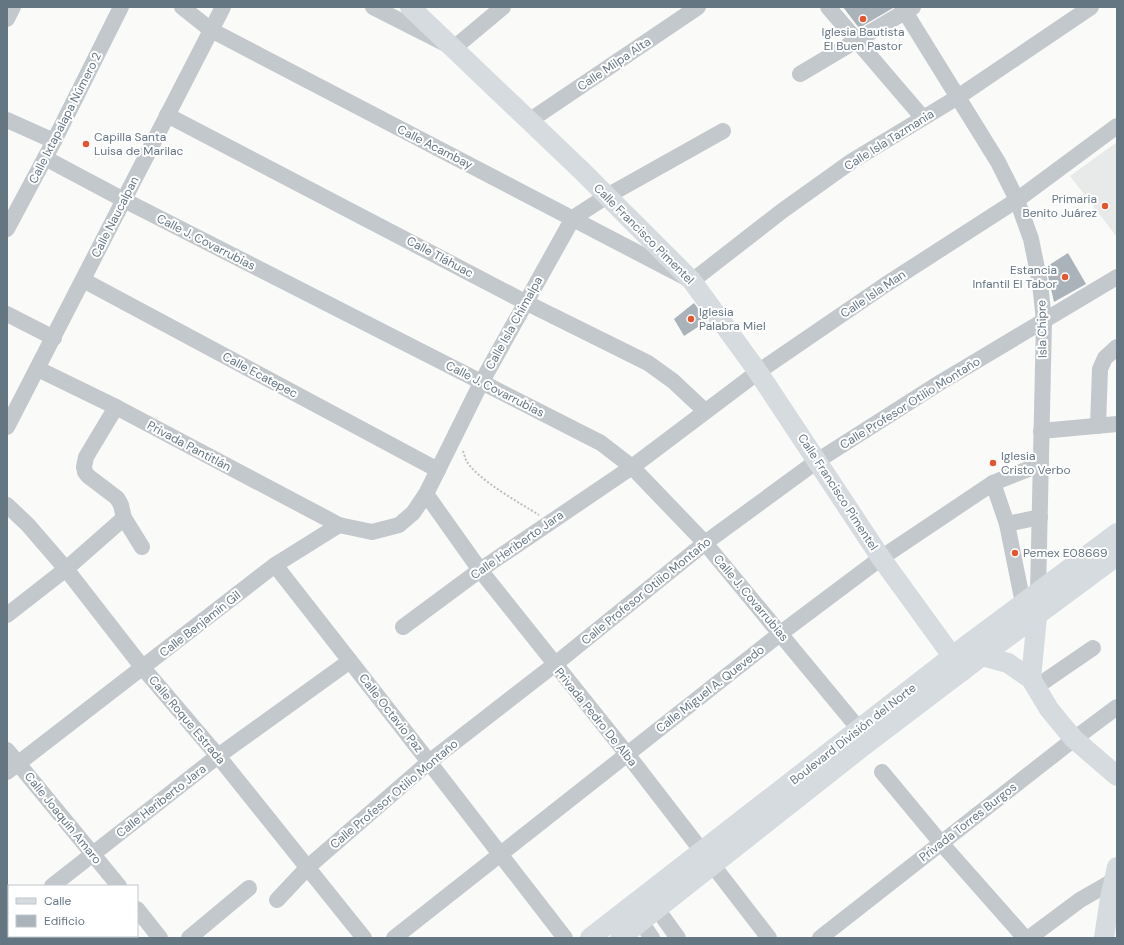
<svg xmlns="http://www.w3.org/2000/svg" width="1124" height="945" viewBox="0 0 1124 945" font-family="'DM Sans',sans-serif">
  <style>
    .built { fill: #e8e9e9 }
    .building { fill: #aab3b9 }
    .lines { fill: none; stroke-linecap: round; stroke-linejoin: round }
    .path { stroke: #bbbfc2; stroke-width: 2; stroke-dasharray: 2 2; stroke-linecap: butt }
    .minor { stroke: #c3c8cc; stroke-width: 16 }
    .major { stroke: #d6dbdf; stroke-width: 20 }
    .poi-dot { fill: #e4572e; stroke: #fff; stroke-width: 1.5 }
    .labels { text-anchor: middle; stroke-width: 4; stroke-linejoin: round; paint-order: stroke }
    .poi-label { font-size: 12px; fill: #657683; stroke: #fff; text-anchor: start }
    .street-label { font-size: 12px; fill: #657683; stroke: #fff }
  </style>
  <rect width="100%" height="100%" fill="#fafaf8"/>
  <!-- built -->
  <polygon class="built" points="1117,142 1117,237 1070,176"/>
  <!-- building -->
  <g class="building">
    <polygon points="843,7 893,7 893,8 859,28"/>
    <polygon points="1068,253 1086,284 1054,302 1046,267"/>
    <polygon points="694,303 707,321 684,336 674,319"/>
  </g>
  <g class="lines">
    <!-- path -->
    <path class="path" d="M463,451C464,454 465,457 466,460C476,479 520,503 539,515"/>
    <!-- minor -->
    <g class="minor">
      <polyline points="182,7 211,30 692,281 782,211 852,161 958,97 1091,7"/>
      <polyline points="373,7 454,48 503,7"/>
      <polyline points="828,7 923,118"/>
      <polyline points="902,7 998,162 1017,200 1031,239 1040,283 1044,321 1038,592"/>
      <polyline points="7,19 13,7"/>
      <polyline points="800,74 913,7"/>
      <polyline points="167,115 525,302 648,363 673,381 705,411"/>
      <polyline points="7,120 54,141"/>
      <polyline points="529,121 698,7"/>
      <polyline points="45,158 124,200 601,443 632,467 705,543 859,729"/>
      <polyline points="7,229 54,141 121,7"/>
      <polyline points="83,280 438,470"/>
      <polyline points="7,314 54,338"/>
      <polyline points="38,369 116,407 339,525 372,532 399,525 413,513 426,494 481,383 573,218 607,196 723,131"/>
      <polyline points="116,407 86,457 84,467 85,472 88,476 117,498 121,505 124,518 142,547"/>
      <polyline points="1098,426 1100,369 1105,358 1117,347"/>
      <polyline points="7,427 223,7"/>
      <polyline points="1041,431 1117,424"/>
      <polyline points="993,483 1007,524"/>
      <polyline points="426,494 480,570 627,754 769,938"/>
      <polyline points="7,505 28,525 66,569 143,668 218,756 364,938"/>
      <polyline points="275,565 429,762 565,938"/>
      <polyline points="1025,613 1007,524 1040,517"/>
      <polyline points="7,615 66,569 124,518"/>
      <polyline points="403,627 480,570 632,467 758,372 885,285 1017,200 1117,126"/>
      <polyline points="1036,687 1093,648"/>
      <polyline points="7,750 119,886"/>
      <polyline points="7,772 275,565 339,525"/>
      <polyline points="882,772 941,843 1025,938"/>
      <polyline points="52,886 218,756 350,661"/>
      <polyline points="277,900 308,867 429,762 554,665 705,543 817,461 941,382 1117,277"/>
      <polyline points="137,909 160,938"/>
      <polyline points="657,909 678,938"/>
      <polyline points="7,921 9,920"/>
      <polyline points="641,922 652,938"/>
      <polyline points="189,938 249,888"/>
      <polyline points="394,938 781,633 881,558 993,483 1041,464"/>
      <polyline points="820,938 1074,739 1117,707"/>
      <polyline points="1029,938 1080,900 1113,881"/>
    </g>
    <!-- major -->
    <g class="major">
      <polyline points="410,7 582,171 692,281 758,372 881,558 963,671"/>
      <polyline points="974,650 982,656 1008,663 1031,679 1049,709 1062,725 1074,739 1117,776"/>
      <polyline points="1031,679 1038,606"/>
      <polyline points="590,938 967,645 1117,533"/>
      <polyline points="620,938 861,748 982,656 1117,556"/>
      <polyline points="1104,938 1110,898 1117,867"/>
    </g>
  </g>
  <!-- markers -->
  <g class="poi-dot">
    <circle cx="863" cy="19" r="4"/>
    <circle cx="86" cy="144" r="4"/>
    <circle cx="1105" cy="206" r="4"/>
    <circle cx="1065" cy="277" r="4"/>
    <circle cx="691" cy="319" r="4"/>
    <circle cx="993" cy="463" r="4"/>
    <circle cx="1015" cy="553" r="4"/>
  </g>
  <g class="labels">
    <!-- poi labels -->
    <g class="poi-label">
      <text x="863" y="36" text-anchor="middle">Iglesia Bautista<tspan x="863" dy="14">El Buen Pastor</tspan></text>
      <text x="94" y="141">Capilla Santa<tspan x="94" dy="14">Luisa de Marilac</tspan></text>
      <text x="1097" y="203" text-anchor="end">Primaria<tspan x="1097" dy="14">Benito Juárez</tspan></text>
      <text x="1057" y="274" text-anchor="end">Estancia<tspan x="1057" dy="14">Infantil El Tabor</tspan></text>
      <text x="699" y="316">Iglesia<tspan x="699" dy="14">Palabra Miel</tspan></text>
      <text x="1001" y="460">Iglesia<tspan x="1001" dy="14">Cristo Verbo</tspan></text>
      <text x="1023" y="557">Pemex E08669</text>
    </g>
    <!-- street labels -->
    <g class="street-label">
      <text transform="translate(614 64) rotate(-34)" y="4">Calle Milpa Alta</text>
      <text transform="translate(65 118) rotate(-63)" y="4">Calle Ixtapalapa Número 2</text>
      <text transform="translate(889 140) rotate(-32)" y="4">Calle Isla Tazmania</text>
      <text transform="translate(435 147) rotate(27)" y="4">Calle Acambay</text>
      <text transform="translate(115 217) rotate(-63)" y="4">Calle Naucalpan</text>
      <text transform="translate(644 234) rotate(45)" y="4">Calle Francisco Pimentel</text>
      <text transform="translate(206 242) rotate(27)" y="4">Calle J. Covarrubias</text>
      <text transform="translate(440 257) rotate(28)" y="4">Calle Tláhuac</text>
      <text transform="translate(873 294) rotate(-34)" y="4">Calle Isla Man</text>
      <text transform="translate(514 323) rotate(-61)" y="4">Calle Isla Chimalpa</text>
      <text transform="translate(1042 329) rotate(-91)" y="4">Isla Chipre</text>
      <text transform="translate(260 375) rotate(28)" y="4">Calle Ecatepec</text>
      <text transform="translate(495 389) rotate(27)" y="4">Calle J. Covarrubias</text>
      <text transform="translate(910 403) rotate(-32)" y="4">Calle Profesor Otilio Montaño</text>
      <text transform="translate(189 446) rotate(28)" y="4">Privada Pantitlán</text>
      <text transform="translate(838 492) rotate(57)" y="4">Calle Francisco Pimentel</text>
      <text transform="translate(517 545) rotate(-35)" y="4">Calle Heriberto Jara</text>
      <text transform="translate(646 591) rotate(-39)" y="4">Calle Profesor Otilio Montaño</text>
      <text transform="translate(751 598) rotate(50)" y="4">Calle J. Covarrubias</text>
      <text transform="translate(200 624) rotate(-38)" y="4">Calle Benjamín Gil</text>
      <text transform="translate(710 689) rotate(-38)" y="4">Calle Miguel A. Quevedo</text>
      <text transform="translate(391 713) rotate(52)" y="4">Calle Octavio Paz</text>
      <text transform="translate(596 717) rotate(51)" y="4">Privada Pedro De Alba</text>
      <text transform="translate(187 720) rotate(50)" y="4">Calle Roque Estrada</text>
      <text transform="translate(853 734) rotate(-38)" y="4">Boulevard División del Norte</text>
      <text transform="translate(394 794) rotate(-40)" y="4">Calle Profesor Otilio Montaño</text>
      <text transform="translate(161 801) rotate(-38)" y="4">Calle Heriberto Jara</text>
      <text transform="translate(63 818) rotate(51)" y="4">Calle Joaquín Amaro</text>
      <text transform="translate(968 822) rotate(-38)" y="4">Privada Torres Burgos</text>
    </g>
  </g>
  <!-- border -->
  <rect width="1124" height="945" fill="none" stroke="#657683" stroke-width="16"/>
  <!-- legend -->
  <rect x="8" y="885" width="130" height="52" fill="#ffffff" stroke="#c1c8cd"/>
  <rect x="16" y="898" width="20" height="6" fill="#d6dbdf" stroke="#c1c8cd"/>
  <text x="44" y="905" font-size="12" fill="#657683">Calle</text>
  <rect x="16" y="915" width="20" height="12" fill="#aab3b9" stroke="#c1c8cd"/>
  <text x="44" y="925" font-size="12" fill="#657683">Edificio</text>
</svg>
